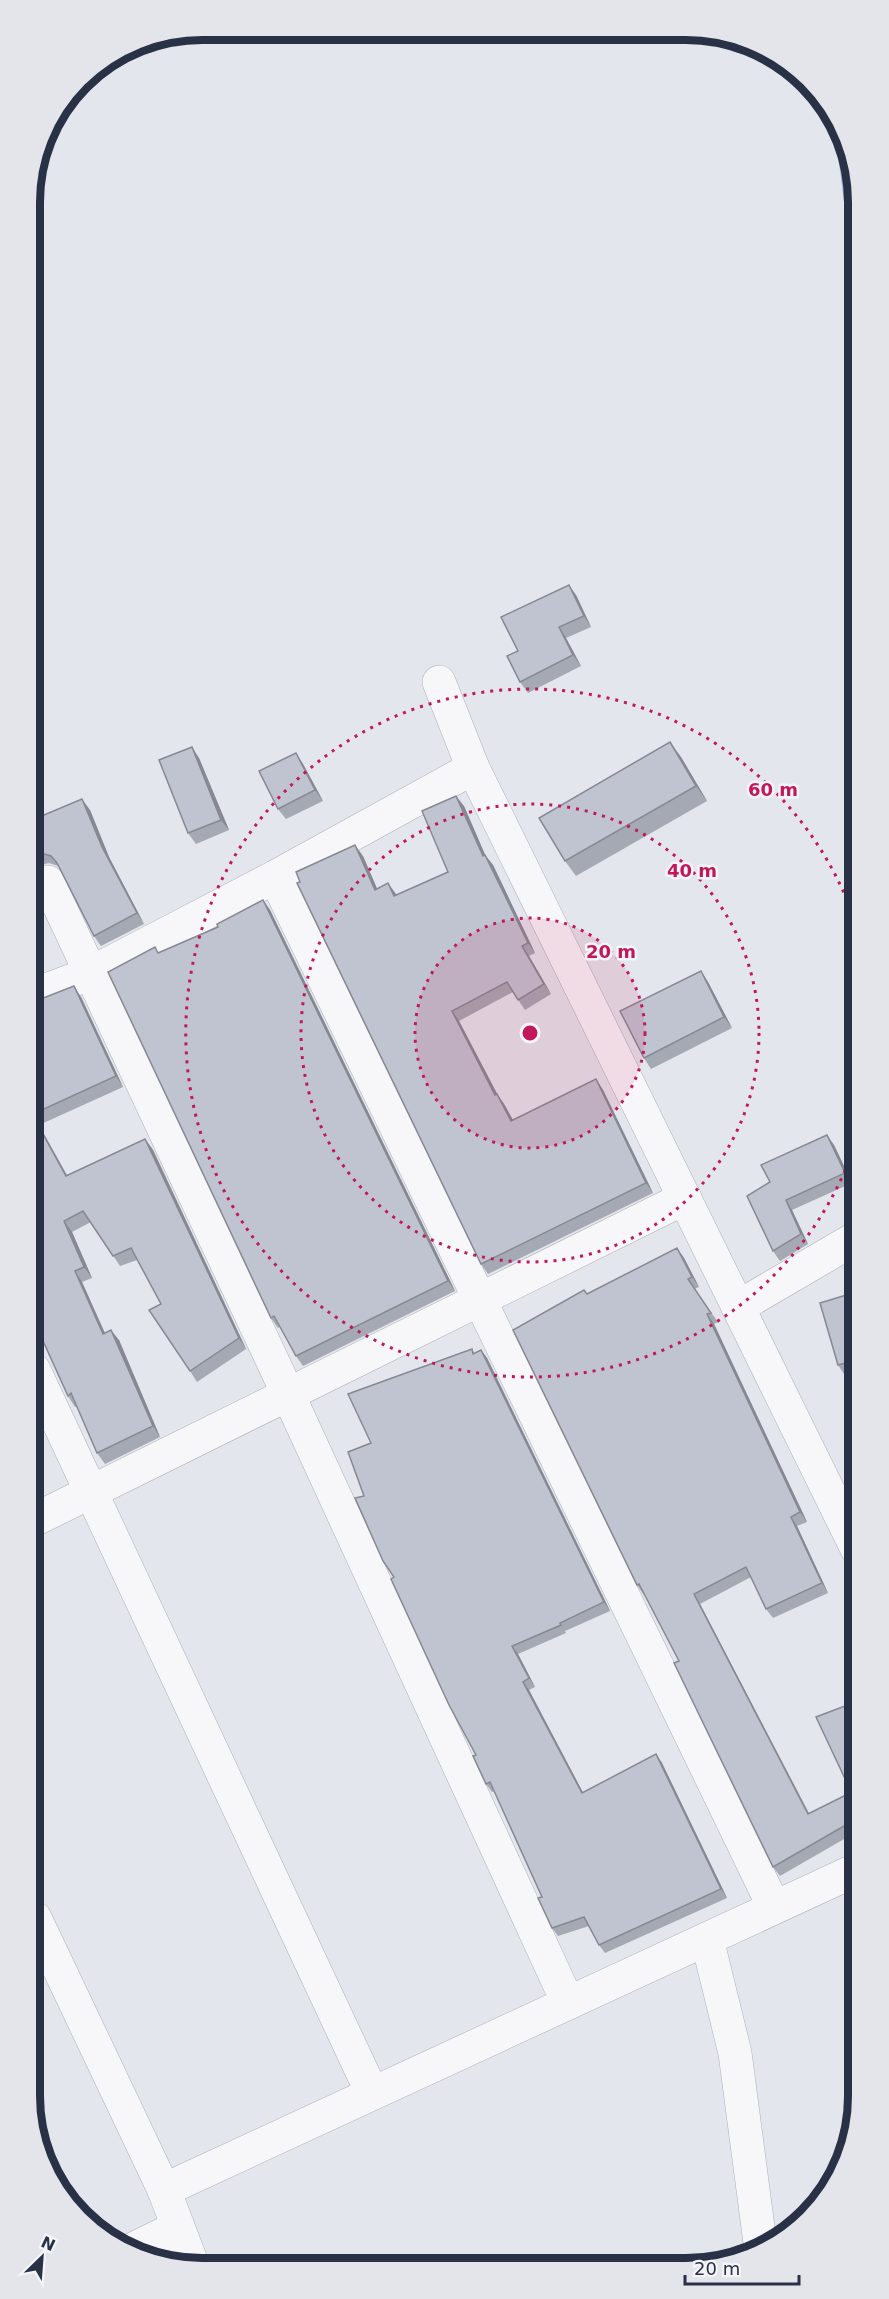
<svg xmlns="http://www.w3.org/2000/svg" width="889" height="2299" viewBox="0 0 889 2299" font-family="'DejaVu Sans',sans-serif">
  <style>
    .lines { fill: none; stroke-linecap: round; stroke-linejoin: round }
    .stream { stroke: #9cafcf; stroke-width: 12 }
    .street-casing { stroke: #abb0ba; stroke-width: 34 }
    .street { stroke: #f7f7fa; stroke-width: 33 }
    .wall { fill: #a5a9b3 }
    .shaded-wall { fill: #868992 }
    .building { fill: #c0c4d0; stroke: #868992; stroke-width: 1.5 }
    .ring { fill: none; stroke: #c2185b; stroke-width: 3; stroke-dasharray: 3 6 }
    .rim { fill: none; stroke: #293147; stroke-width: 8 }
    .centre { fill: #c2185b; stroke: #f3f5f9; stroke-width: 3 }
    .ring-label { font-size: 18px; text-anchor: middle; font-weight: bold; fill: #c2185b; stroke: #f3f5f9; stroke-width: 5; stroke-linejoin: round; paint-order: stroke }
  </style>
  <rect width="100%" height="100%" fill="#e3e6ec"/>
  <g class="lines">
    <!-- stream -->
    <polyline class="stream" points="842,138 853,225"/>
    <defs>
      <g id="street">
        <polyline points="439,682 473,768 857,1549"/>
        <polyline points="275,877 774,1907"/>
        <polyline points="48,882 288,1394 568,2003"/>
        <polyline points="33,995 89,974 275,877 473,768"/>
        <polyline points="738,1307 856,1238"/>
        <polyline points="34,1370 372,2093"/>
        <polyline points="34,1520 685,1198"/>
        <polyline points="35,1918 164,2190 193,2266"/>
        <polyline points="707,1939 735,2053 761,2250"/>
        <polyline points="164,2190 858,1869"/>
        <polyline points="135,2248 178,2227"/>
      </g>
    </defs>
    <!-- street casing -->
    <use href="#street" class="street-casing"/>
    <!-- street -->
    <use href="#street" class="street"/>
  </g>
  <!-- wall -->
  <g class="wall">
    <polygon points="576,595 591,627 566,638 581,666 528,693 520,682"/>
    <polygon points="681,757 707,801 576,876 565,861"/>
    <polygon points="199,758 229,830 196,844 188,833"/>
    <polygon points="303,764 323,801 286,819 278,809"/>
    <polygon points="464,806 485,855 493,865 535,953 529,956 551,994 525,1010 513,992 459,1021 497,1094 504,1104 513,1120 596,1079 603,1090 653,1193 488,1274 481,1264 363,856 377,889 396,895 448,872"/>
    <polygon points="90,810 109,857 144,924 101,946 94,936 58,866 49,863 40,865 33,871 32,873 32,820"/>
    <polygon points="263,900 270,910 455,1291 303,1366 296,1356 280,1326 278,1328 271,1318 159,953 218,927"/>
    <polygon points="701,971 708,982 732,1028 651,1069 644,1058"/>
    <polygon points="81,997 123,1087 39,1125 67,1175 145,1139 153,1150 246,1349 197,1382 190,1371 161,1304 137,1260 120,1266 91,1222 72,1232 92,1278 82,1282 105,1333 119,1340 160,1437 105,1464 97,1453 77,1406 75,1407 68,1396 34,1321 33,1002"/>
    <polygon points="834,1145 852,1183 792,1210 808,1244 780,1261 773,1251 770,1182"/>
    <polygon points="677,1248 684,1258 699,1287 694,1289 718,1322 714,1324 807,1522 797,1526 828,1593 773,1618 766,1609 751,1577 700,1604 809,1813 853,1792 847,1783 858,1701 858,1831 780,1876 773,1867 679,1661 645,1594 644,1595 637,1585 587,1294"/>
    <polygon points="856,1292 857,1378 848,1380 838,1365"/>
    <polygon points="472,1349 475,1354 481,1350 487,1358 610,1611 565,1631 566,1633 518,1654 535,1687 529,1690 583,1793 656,1754 662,1763 727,1898 605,1953 599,1945 589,1926 558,1936 552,1928 542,1897 494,1791 492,1792 486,1784 476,1755 394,1577 371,1443"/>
  </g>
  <!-- shaded-wall -->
  <g class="shaded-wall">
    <polygon points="569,585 576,595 591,627 584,616"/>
    <polygon points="559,627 566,638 581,666 573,655"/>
    <polygon points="670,742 681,757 707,801 696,786"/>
    <polygon points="192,747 199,758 229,830 221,820"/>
    <polygon points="296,753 303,764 323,801 315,790"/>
    <polygon points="456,796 464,806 490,866 483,856"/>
    <polygon points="82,799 90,810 109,857 144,924 137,913 102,847"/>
    <polygon points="355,845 363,856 382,900 375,890"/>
    <polygon points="485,855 493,865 535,953 528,943"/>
    <polygon points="388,883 396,894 401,906 394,896"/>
    <polygon points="263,900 270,910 455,1291 448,1281"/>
    <polygon points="522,946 529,956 551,994 544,984"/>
    <polygon points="701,971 708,982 732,1028 724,1017"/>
    <polygon points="74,986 81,997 123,1087 116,1076"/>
    <polygon points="452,1011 459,1021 503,1105 495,1095"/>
    <polygon points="596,1079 603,1090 653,1193 646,1183"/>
    <polygon points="497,1094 504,1104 519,1131 511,1121"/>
    <polygon points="33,1116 39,1125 73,1187 66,1176"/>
    <polygon points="827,1135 834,1145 852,1183 845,1173"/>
    <polygon points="145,1139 153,1150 246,1349 239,1338"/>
    <polygon points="786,1200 792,1210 808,1244 801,1234"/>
    <polygon points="64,1221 72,1232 92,1278 84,1267"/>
    <polygon points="677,1248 684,1258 699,1287 692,1277"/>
    <polygon points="75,1271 82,1282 110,1345 103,1334"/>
    <polygon points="707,1314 714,1324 807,1522 800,1512"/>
    <polygon points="111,1330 119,1340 160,1437 153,1426"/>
    <polygon points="481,1350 487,1358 610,1611 604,1602"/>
    <polygon points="791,1517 797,1526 828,1593 822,1583"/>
    <polygon points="694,1594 700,1604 814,1824 808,1814"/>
    <polygon points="512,1646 518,1654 535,1687 529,1678"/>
    <polygon points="523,1682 529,1690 588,1802 582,1793"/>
    <polygon points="656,1754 662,1763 727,1898 721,1889"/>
  </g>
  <!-- building -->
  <g class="building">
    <polygon points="569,585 584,616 559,627 573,655 520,682 507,656 518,651 501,617"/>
    <polygon points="670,742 696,786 565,861 539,818"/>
    <polygon points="192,747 221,820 188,833 159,760"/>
    <polygon points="296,753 315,790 278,809 259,771"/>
    <polygon points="456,796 483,856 485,855 528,943 522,946 544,984 518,1000 507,982 452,1011 495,1095 497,1094 511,1121 596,1079 646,1183 481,1264 297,883 300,882 296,872 355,845 375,890 388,883 394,896 448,872 422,811"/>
    <polygon points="82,799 102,847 137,913 94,936 57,863 51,856 41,853 32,854 32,820"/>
    <polygon points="263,900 448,1281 296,1356 274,1316 271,1318 108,972 155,947 158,953 218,927 217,924"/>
    <polygon points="701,971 724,1017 644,1058 620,1011"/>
    <polygon points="74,986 116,1076 33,1114 33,1002"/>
    <polygon points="33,1116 66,1176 145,1139 239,1338 190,1371 149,1310 161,1304 131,1248 113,1256 83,1211 64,1221 84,1267 75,1271 103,1334 111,1330 153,1426 97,1453 71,1393 68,1396 34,1321"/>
    <polygon points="827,1135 845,1173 786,1200 801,1234 773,1251 747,1196 770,1182 761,1165"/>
    <polygon points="677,1248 692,1277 688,1279 711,1313 707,1314 800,1512 791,1517 822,1583 766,1609 746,1567 694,1594 808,1814 858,1789 858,1818 773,1867 674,1663 679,1661 639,1584 637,1585 513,1330 584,1290 587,1294"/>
    <polygon points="856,1292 857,1360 838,1365 820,1303"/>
    <polygon points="472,1349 473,1354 481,1350 604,1602 560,1623 561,1625 512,1646 529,1678 523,1682 582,1793 656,1754 721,1889 599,1945 584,1917 552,1928 538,1898 542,1897 490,1782 486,1784 473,1756 476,1755 449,1705 391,1579 394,1577 383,1561 355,1498 364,1496 348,1452 371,1443 348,1394"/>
    <polygon points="858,1701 858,1778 847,1783 816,1717"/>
  </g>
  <!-- distance rings -->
  <circle cx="530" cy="1033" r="115" fill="#c2185b" fill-opacity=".12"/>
  <g class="ring">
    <circle cx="530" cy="1033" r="115"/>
    <circle cx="530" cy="1033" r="229"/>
    <path d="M855 1145A344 344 0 1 1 855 921"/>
  </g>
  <!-- crop -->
  <path d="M0 0H889V2299H0ZM202 40H686A162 162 0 0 1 848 202V2096A162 162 0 0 1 686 2258H202A162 162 0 0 1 40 2096V202A162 162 0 0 1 202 40Z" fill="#e3e5eb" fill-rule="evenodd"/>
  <path class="rim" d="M202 40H686A162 162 0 0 1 848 202V2096A162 162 0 0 1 686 2258H202A162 162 0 0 1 40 2096V202A162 162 0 0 1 202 40Z"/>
  <circle cx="530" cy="1033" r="9" class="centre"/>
  <g class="ring-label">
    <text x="773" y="796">60 m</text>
    <text x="692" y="877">40 m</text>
    <text x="611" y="958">20 m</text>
  </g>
  <!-- north arrow -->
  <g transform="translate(42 2257) rotate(25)" stroke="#f3f5f9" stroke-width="4.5" paint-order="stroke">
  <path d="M0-4.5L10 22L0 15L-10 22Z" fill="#293147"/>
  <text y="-9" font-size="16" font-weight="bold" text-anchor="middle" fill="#293147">N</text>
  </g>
  <!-- scale -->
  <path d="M685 2275v9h114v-9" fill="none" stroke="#293147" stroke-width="3"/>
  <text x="694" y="2275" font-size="18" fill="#293147" stroke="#f3f5f9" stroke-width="4.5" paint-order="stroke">20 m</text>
</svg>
